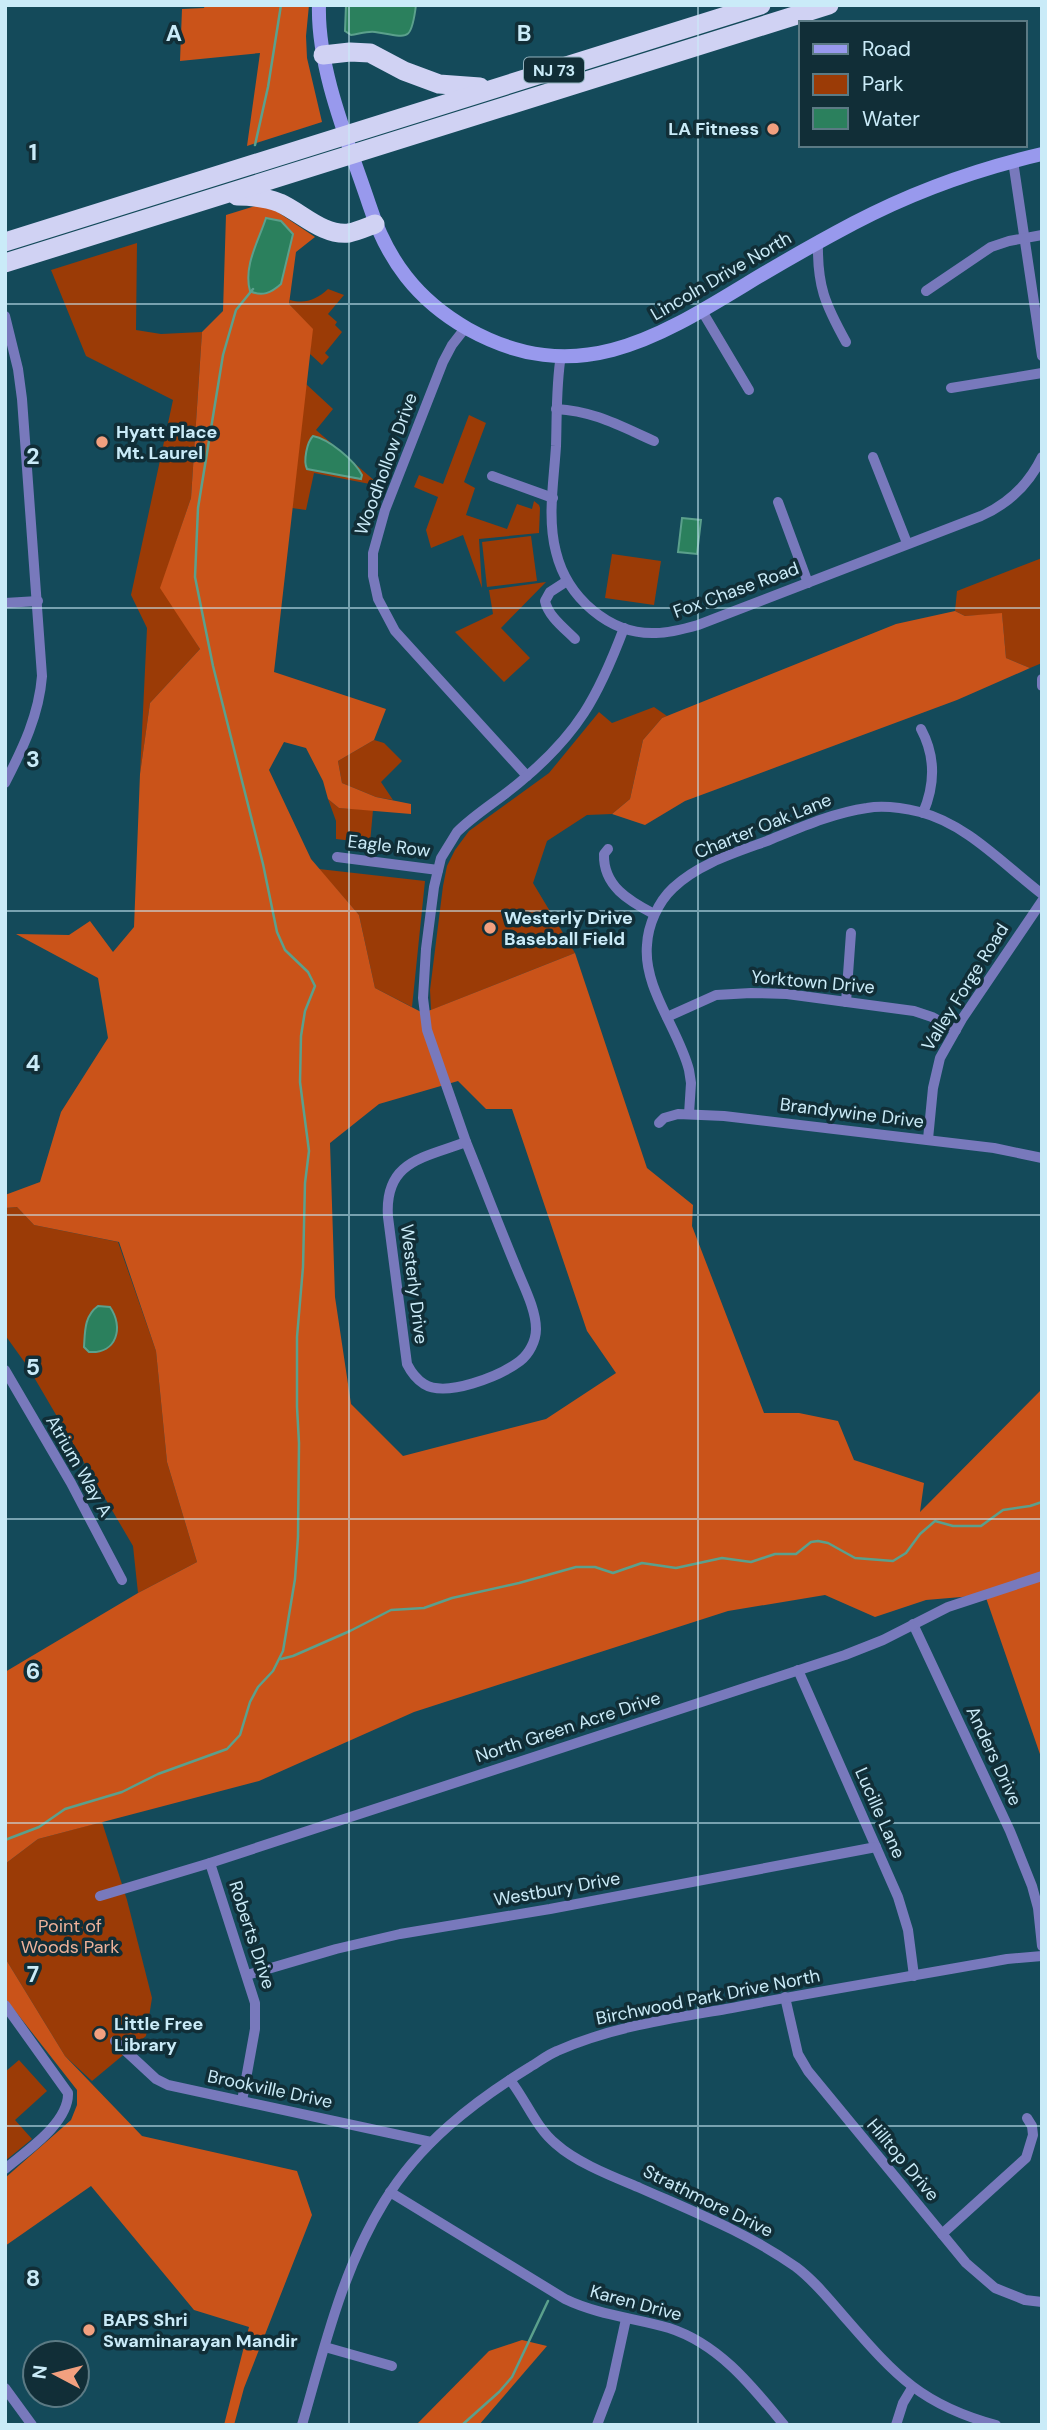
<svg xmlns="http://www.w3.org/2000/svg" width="1047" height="2430" viewBox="0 0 1047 2430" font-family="'DM Sans',sans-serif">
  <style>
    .green { fill: #9b3b06 }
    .forest { fill: #ca5319; fill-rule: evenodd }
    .water { fill: #2b805d; stroke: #5ba08c; stroke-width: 2 }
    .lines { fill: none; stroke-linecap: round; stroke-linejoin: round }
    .stream { stroke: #5ba08c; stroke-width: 2.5 }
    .street { stroke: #7879bc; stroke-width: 10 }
    .secondary { stroke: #9899ed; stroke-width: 14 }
    .highway { stroke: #d0d2f3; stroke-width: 19 }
    .grid { fill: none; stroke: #caebf8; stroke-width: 2; stroke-opacity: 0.55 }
    .poi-dot { fill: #f2a07f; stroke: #112e37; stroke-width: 2.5 }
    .labels { text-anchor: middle; stroke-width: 7; stroke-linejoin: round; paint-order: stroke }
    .shield { fill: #112e37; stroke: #92b2be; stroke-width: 2 }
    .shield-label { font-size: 16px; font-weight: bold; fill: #caebf8 }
    .poi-label { font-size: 18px; font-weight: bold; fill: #caebf8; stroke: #112e37; text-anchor: start }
    .street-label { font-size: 18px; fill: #caebf8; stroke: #112e37 }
    .park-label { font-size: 18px; fill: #eeb29a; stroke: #112e37 }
    .grid-label { font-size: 23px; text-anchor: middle; font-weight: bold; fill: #caebf8; stroke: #112e37; stroke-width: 7; stroke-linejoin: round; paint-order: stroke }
  </style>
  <rect width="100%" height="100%" fill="#144a5a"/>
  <!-- green -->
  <g class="green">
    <polygon points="137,243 136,330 161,334 202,332 191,498 161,587 200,649 150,703 140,774 147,628 131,595 173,400 86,356 51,270"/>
    <path d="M328,289L344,295L328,314L337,322L335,325L342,332L325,353L329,357L322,365L310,354L312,329L289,304L290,300C305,304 316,300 328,289Z"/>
    <polygon points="306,384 333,409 316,430 376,482 375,485 314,473 306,510 292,508"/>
    <polygon points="469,415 486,423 464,482 475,488 466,515 507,529 517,504 532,509 534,501 539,505 540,508 539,533 479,539 482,588 463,535 431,548 426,530 438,497 414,487 419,475 443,484"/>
    <polygon points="531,536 537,581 487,587 482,542"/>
    <polygon points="612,554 661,561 654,605 605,598"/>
    <polygon points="1042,558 1042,663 1030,668 1006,658 1002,614 965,616 955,611 957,591"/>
    <polygon points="546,582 501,628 530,658 504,682 455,632 493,614 489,590"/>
    <polygon points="654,707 667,716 662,718 643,740 630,799 612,814 587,815 547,841 533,883 575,953 431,1010 430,990 443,886 447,866 455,850 469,831 549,773 599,712 612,723"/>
    <polygon points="374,740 384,743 402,761 381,782 393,800 376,797 342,783 338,761"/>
    <polygon points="328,799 339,808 373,810 370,843 336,839 336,821"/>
    <polygon points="319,869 425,881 412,1007 375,988 359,915"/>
    <polygon points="17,1207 34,1225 118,1242 156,1351 167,1462 197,1562 138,1593 133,1546 28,1367 5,1335 5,1208"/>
    <polygon points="102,1822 127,1900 152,1998 146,2036 92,2081 65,2056 5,1958 5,1864 38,1839"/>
    <polygon points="19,2060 47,2091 15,2120 32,2139 5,2161 5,2072"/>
  </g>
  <!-- forest -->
  <g class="forest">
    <polygon points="205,5 309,5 306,36 307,58 322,122 247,146 260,53 180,61 182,9 204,8"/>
    <path d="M284,197L276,211L315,237L296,252L289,304L313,329L274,672L386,709L374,740L338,761L342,783L376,797L411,804V814L339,808L328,799L323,781L306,748L284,742L269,770L311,859L359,915L375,988L423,1013L575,953L647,1168L693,1205L692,1226L764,1413H799L838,1421L854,1460L924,1483L920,1512L1042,1389V1760L985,1595L926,1600L875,1617L825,1595L728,1611L414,1712L259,1781L38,1839L5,1864V1672L138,1593L197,1562L167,1462L156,1351L119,1242L34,1225L17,1207L5,1208V1195L40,1182L61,1112L108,1038L98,978L16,934L69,935L90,921L113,952L134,927L140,774L150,703L200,649L160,588L191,498L202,332L223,311L226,215ZM458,1081L486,1109H512L587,1331L616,1373L546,1419L403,1456L351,1404L335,1297L330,1143L379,1104Z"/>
    <polygon points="955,611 965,616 1002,613 1006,658 1030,668 957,700 685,801 645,825 612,814 630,799 643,740 662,718 896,624"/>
    <polygon points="5,1958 65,2056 142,2136 297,2171 312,2215 244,2388 234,2425 224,2425 249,2327 194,2310 91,2186 5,2246 5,2178 71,2120 77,2105 77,2090 5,1998"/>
    <polygon points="522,2340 547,2346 479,2425 416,2425 489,2351"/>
  </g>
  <!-- water -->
  <g class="water">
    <path d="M346,5H416C411,45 407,36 375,32C367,31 359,34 351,35L345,31Z"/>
    <path d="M266,218L281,221L293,234L281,284C271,293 262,297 250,291C243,266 259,240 266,218Z"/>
    <path d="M313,436C329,439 354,460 362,475L361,479L307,469C303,461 307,442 313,436Z"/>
    <polygon points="682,518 701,520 697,554 678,552"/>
    <path d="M98,1306L110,1307C124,1327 117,1354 89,1352L84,1347C85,1332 84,1316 98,1306Z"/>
  </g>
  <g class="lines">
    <!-- stream -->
    <g class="stream">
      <polyline points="255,145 268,87 281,5"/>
      <polyline points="281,1659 293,1656 350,1631 391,1610 424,1608 452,1598 519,1583 576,1567 595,1567 613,1573 642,1563 676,1568 722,1558 751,1562 775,1554 796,1554 811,1542 818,1541 828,1543 855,1558 893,1561 906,1553 920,1534 935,1521 953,1526 981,1526 1003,1510 1030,1506 1042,1502"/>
      <polyline points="5,1840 39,1827 65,1809 122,1792 158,1774 227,1749 240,1735 250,1702 258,1687 273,1671 283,1651 295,1579 298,1537 299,1443 297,1407 297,1337 303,1267 305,1183 309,1151 300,1082 301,1036 305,1011 315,986 308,972 285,950 277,932 263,864 213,666 195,577 198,508 223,355 236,310 253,289"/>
      <polyline points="462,2425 499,2392 512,2377 548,2301"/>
    </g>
    <!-- street -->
    <g class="street">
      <polyline points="1013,161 1042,356"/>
      <path d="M818,242C817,286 825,304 846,342"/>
      <polyline points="926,291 991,247 1009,241 1042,235"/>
      <polyline points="702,311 749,390"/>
      <path d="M5,316L18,369L22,399L42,676C39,715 23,748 5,783"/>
      <polyline points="466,327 452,345 443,362 385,510 373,553 373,576 378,599 395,631 527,776"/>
      <path d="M561,355C556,385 557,415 556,446C554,480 547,518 556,552C567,597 609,635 656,633C670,633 684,629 698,625L981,516C1008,504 1029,484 1042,457"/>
      <polyline points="951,388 1042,373"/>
      <path d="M556,409C594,411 620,426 654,441"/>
      <polyline points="873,457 907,543"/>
      <polyline points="492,476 553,498"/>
      <polyline points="778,502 808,583"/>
      <path d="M567,581L550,592L545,601C548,616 564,628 575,639"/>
      <polyline points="5,603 38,601"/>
      <polyline points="1042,679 1042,686"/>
      <path d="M921,729C936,757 935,785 923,813"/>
      <path d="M608,849L604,854C603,886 629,901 654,914"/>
      <polyline points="337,857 438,870"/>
      <polyline points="846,1002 851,933"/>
      <polyline points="667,1017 716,995 751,993 787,994 914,1011 932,1017 956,1030"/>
      <path d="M689,1114L691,1083L689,1070C679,1030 643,988 647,945C648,925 658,902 673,888C698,864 734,853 767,841C799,828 832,813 867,808C884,805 903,808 920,812C967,824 1004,865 1042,894"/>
      <polyline points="659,1123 664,1118 678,1114 724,1116 994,1148 1042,1158"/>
      <polyline points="928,1139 933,1088 940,1058 962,1019 1042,901"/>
      <path d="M466,1142C483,1184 499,1226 516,1267C523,1285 536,1309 536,1329C536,1341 529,1354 520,1361C500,1376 446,1398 424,1384C416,1379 411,1372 407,1364L388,1217C384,1161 423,1158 466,1142Z"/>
      <path d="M466,1142L427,1030L423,998L426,949L434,887L441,858L457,832C476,813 499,800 520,782C578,734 598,697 624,628"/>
      <polyline points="5,1370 71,1483 122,1580"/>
      <polyline points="913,1624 1010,1831 1032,1886 1038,1908 1042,1946"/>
      <polyline points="798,1670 898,1897 908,1930 914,1976"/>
      <polyline points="210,1863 255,2003 255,2029 242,2101"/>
      <polyline points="100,1896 210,1863 845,1655 883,1640 948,1607 1042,1576"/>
      <polyline points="247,1975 336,1949 400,1934 550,1909 876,1847"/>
      <polyline points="785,1997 798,2054 808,2071 966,2263 995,2288 1025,2300 1042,2302"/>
      <path d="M5,2005L68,2093C69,2123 26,2151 5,2169"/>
      <polyline points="115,2041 156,2079 168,2085 431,2142"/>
      <path d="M510,2080C526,2100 536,2128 556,2144C577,2163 614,2177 640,2188C694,2212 748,2233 796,2267C816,2282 831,2302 848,2321C896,2376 922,2405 996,2425"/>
      <path d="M390,2192L565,2299C598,2315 635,2318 669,2328C719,2344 752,2386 784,2425"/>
      <polyline points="942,2234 1026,2158 1033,2135 1032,2126 1027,2118"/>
      <polyline points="325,2347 392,2366"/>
      <polyline points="5,2388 32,2425"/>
      <path d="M302,2425C324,2349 342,2270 384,2202C419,2144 473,2102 530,2067C539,2062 547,2055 557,2051C611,2027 669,2019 726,2009C819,1991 913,1976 1007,1959L1042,1956"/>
      <polyline points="597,2425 611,2388 626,2319"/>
      <polyline points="896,2425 903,2403 912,2388"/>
    </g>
    <!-- secondary -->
    <path class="secondary" d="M319,5C317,69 349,144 369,204C387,260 417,300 468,329C576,389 656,339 748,283C783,262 818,242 854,223C913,192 977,169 1042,154"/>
    <!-- highway -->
    <g class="highway">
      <polyline points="323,55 350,52 370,53 404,71 439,84 480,87"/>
      <path d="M237,196C252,196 265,197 280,203C302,213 323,236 349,233C358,231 367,227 375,224"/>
      <polyline points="5,242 761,5"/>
      <polyline points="5,263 829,5"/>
    </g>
  </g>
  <!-- grid -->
  <path class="grid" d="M349,5V2425M698,5V2425M5,304H1042M5,608H1042M5,911H1042M5,1215H1042M5,1519H1042M5,1823H1042M5,2126H1042"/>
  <!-- markers -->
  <g class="poi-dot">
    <circle cx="773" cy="129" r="7"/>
    <circle cx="102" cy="442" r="7"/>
    <circle cx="490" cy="928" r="7"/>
    <circle cx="100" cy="2034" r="7"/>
    <circle cx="89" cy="2330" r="7"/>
  </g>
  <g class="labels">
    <!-- shield labels -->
    <rect class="shield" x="524" y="57.5" width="60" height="25" rx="5"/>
    <g class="shield-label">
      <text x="554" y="76">NJ 73</text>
    </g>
    <!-- poi labels -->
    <g class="poi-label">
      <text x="759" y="135" text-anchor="end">LA Fitness</text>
      <text x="116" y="438">Hyatt Place<tspan x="116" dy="21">Mt. Laurel</tspan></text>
      <text x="504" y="924">Westerly Drive<tspan x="504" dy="21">Baseball Field</tspan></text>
      <text x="114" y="2030">Little Free<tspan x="114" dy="21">Library</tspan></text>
      <text x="103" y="2326">BAPS Shri<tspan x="103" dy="21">Swaminarayan Mandir</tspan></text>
    </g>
    <!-- street labels -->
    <g class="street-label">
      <text transform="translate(721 276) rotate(-30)" y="6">Lincoln Drive North</text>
      <text transform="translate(386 464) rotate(-70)" y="6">Woodhollow Drive</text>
      <text transform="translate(736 590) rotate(-20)" y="6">Fox Chase Road</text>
      <text transform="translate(763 826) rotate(-22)" y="6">Charter Oak Lane</text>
      <text transform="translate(389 846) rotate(7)" y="6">Eagle Row</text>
      <text transform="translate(813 982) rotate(5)" y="6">Yorktown Drive</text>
      <text transform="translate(965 987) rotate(-58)" y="6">Valley Forge Road</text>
      <text transform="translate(852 1113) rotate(7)" y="6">Brandywine Drive</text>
      <text transform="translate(414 1284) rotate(83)" y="6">Westerly Drive</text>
      <text transform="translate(79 1466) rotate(60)" y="6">Atrium Way A</text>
      <text transform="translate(568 1727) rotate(-18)" y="6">North Green Acre Drive</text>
      <text transform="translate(994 1756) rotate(65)" y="6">Anders Drive</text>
      <text transform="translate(880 1813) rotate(66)" y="6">Lucille Lane</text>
      <text transform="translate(557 1889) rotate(-10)" y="6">Westbury Drive</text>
      <text transform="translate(252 1935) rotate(72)" y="6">Roberts Drive</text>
      <text transform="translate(708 1997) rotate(-11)" y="6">Birchwood Park Drive North</text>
      <text transform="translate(270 2089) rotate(12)" y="6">Brookville Drive</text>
      <text transform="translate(903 2160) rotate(50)" y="6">Hilltop Drive</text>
      <text transform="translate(708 2201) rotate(26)" y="6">Strathmore Drive</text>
      <text transform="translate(636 2303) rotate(15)" y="6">Karen Drive</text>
    </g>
    <!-- park labels -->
    <g class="park-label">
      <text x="70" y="1932">Point of<tspan x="70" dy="21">Woods Park</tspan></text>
    </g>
  </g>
  <g class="grid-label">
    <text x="174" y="41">A</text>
    <text x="524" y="41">B</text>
    <text x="33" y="160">1</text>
    <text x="33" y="464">2</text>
    <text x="33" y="767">3</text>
    <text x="33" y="1071">4</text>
    <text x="33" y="1375">5</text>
    <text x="33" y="1679">6</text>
    <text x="33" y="1982">7</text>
    <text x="33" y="2286">8</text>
  </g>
  <!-- border -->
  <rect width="1047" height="2430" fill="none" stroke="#caebf8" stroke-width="14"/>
  <!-- legend -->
  <rect x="799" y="21" width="228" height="126" fill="#112e37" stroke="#5b7a84" stroke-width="2"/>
  <rect x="813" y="44" width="35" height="10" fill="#9899ed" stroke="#5b7a84" stroke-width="2"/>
  <text x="862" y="56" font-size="21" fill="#caebf8">Road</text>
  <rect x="813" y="74" width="35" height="21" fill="#9b3b06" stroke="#5b7a84" stroke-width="2"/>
  <text x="862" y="91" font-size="21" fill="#caebf8">Park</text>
  <rect x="813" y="108" width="35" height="21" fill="#2b805d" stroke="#5b7a84" stroke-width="2"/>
  <text x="862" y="126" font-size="21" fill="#caebf8">Water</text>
  <!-- north arrow -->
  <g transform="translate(56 2374) rotate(277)"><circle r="33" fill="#112e37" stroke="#5b7a84" stroke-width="2"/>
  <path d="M0-5L12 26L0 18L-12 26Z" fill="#f2a07f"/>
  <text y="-10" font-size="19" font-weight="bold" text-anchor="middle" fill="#caebf8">N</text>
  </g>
</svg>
